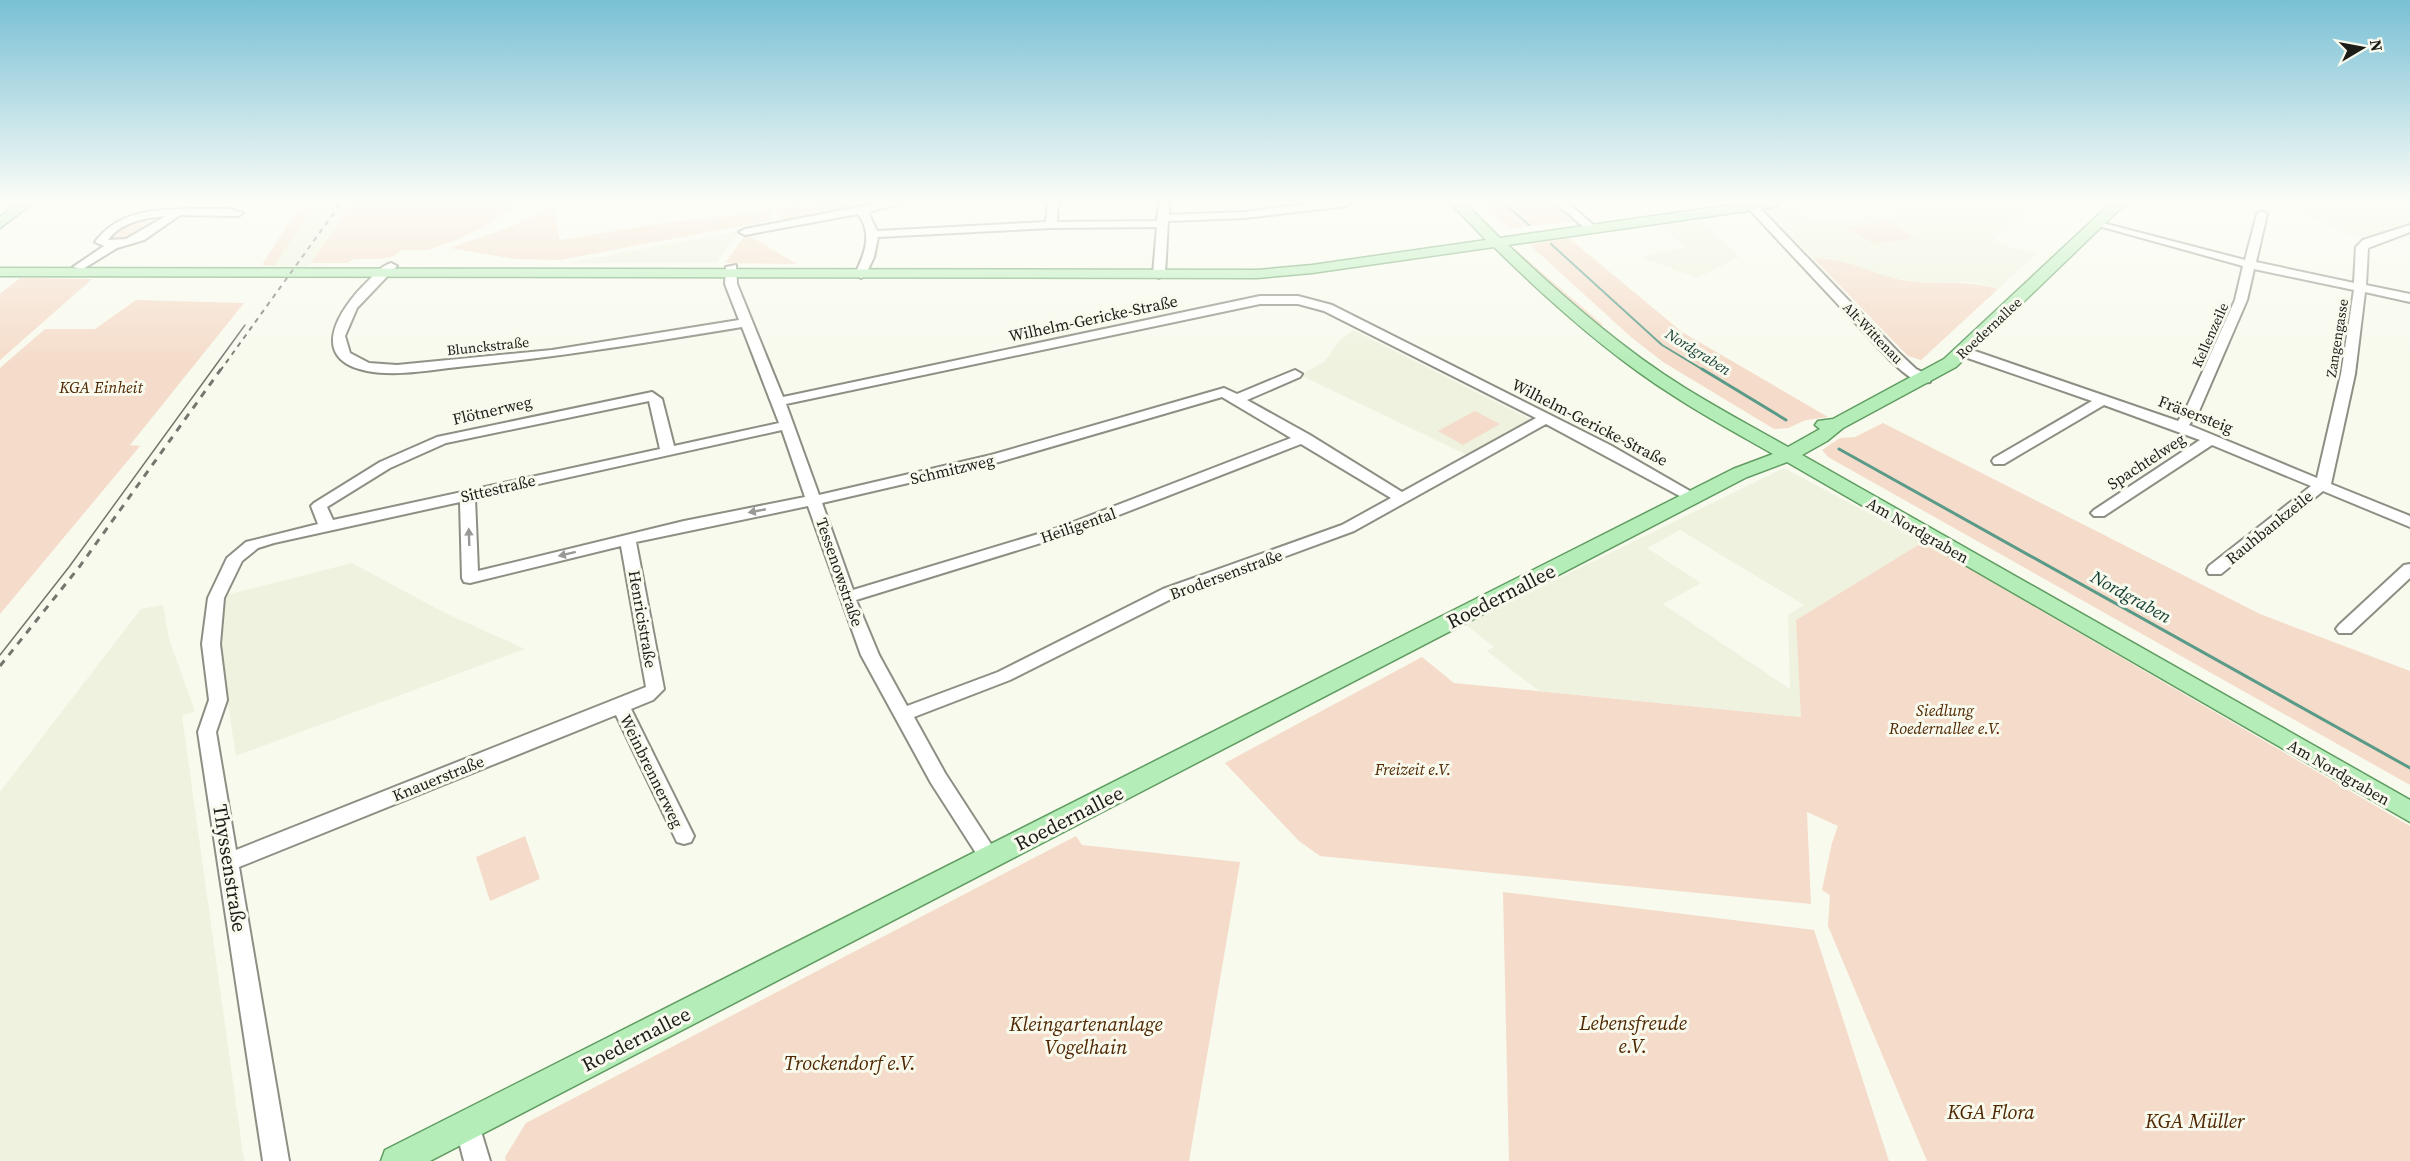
<svg xmlns="http://www.w3.org/2000/svg" width="2410" height="1161" viewBox="0 0 2410 1161" font-family="'Source Serif 4',serif">
  <style>
    .built { fill: #eef2de; fill-rule: evenodd }
    .green { fill: #f5dbc9 }
    .lines { fill: none; stroke-linecap: round; stroke-linejoin: round }
    .stream-far1 { stroke: #599b88; stroke-width: 2 }
    .stream { stroke: #599b88; stroke-width: 3 }
    .minor-casing { stroke: #8d8f84; stroke-width: 4 }
    .major-casing { stroke: #609c61; stroke-width: 3 }
    .minor { fill: #fff; fill-rule: evenodd }
    .major { fill: #b5edb8; fill-rule: evenodd }
    .tram { stroke: #74756e; stroke-width: 1.5 }
    .rail-far1 { stroke: #74756e; stroke-width: 2; stroke-dasharray: 5 5; stroke-linecap: butt }
    .rail { stroke: #74756e; stroke-width: 3; stroke-dasharray: 7 7; stroke-linecap: butt }
    .oneway { fill: #999997 }
    .labels { text-anchor: middle; stroke-width: 6; stroke-linejoin: round; paint-order: stroke }
    .far-street-label { font-size: 14px; fill: #1c1d18; stroke: #f8faee }
    .far-water-label { font-size: 15px; font-style: italic; fill: #103b31; stroke: #f8faee }
    .street-label { font-size: 16px; fill: #1c1d18; stroke: #f8faee }
    .park-label { font-size: 16px; font-style: italic; fill: #4f2702; stroke: #f8faee }
    .water-label { font-size: 18px; font-style: italic; fill: #103b31; stroke: #f8faee }
    .near-street-label { font-size: 20px; fill: #1c1d18; stroke: #f8faee }
    .near-park-label { font-size: 20px; font-style: italic; fill: #4f2702; stroke: #f8faee }
  </style>
  <rect width="100%" height="100%" fill="#f8faee"/>
  <!-- built -->
  <g class="built">
    <polygon points="315,203 350,203 308,267 274,266"/>
    <polygon points="1965,203 2012,203 2028,210 1992,242 2036,254 1998,289 1974,282 1932,283 1904,280 1874,274 1830,258 1813,258 1766,210 1792,206 1819,223"/>
    <polygon points="2279,203 2410,203 2410,224 2360,240"/>
    <polygon points="1703,220 1739,257 1697,278 1641,257 1686,247 1660,226"/>
    <polygon points="739,231 717,263 567,263"/>
    <polygon points="1353,330 1532,420 1467,455 1300,375 1324,362 1339,341"/>
    <path d="M1784,468L1923,542L1796,620L1802,717L1539,691L1487,651L1494,647L1465,624ZM1680,530L1804,605L1788,615L1790,689L1663,604L1701,583L1647,548Z"/>
    <polygon points="352,563 443,612 525,649 236,756 220,652 226,595"/>
    <polygon points="163,605 169,639 195,711 182,716 244,1161 0,1161 0,792 141,609"/>
  </g>
  <!-- green -->
  <g class="green">
    <polygon points="308,203 315,203 274,266 262,265 293,216"/>
    <polygon points="352,203 522,203 482,228 456,240 428,250 401,250 394,256 381,259 353,259 348,263 311,263"/>
    <polygon points="795,203 801,203 803,207 817,203 882,203 780,222 775,206"/>
    <polygon points="1480,203 1558,203 1579,221 1509,228"/>
    <polygon points="553,206 560,240 663,223 771,211 772,220 560,260 514,259 450,248 513,226"/>
    <polygon points="158,221 131,238 110,240 130,222"/>
    <polygon points="1888,221 1916,238 1874,244 1846,228"/>
    <polygon points="746,234 797,264 725,263"/>
    <polygon points="1569,238 1682,332 1828,417 1806,420 1788,428 1774,429 1663,362 1631,337 1531,246 1532,244"/>
    <polygon points="1515,249 1603,325 1598,326 1509,250"/>
    <path d="M1813,258C1843,257 1873,274 1902,280C1936,286 1965,279 1998,289L1921,360L1908,356Z"/>
    <polygon points="20,278 92,279 0,360 0,294"/>
    <polygon points="136,300 244,303 130,445 140,446 0,614 0,368 45,329 95,329"/>
    <polygon points="1475,411 1500,424 1463,445 1438,431"/>
    <polygon points="1883,423 2260,614 2410,671 2410,785 1828,457 1822,450 1840,438 1855,437"/>
    <polygon points="1923,542 2410,826 2410,1161 1927,1161 1828,926 1830,895 1822,890 1832,843 1838,826 1807,812 1811,904 1320,856 1299,841 1225,763 1422,657 1454,683 1801,717 1796,620"/>
    <polygon points="525,836 540,879 490,901 476,857"/>
    <polygon points="1076,836 1082,845 1240,862 1189,1161 506,1161 505,1157 526,1123"/>
    <polygon points="1503,892 1814,930 1889,1161 1509,1161"/>
  </g>
  <g class="lines">
    <!-- stream-far1 -->
    <g class="stream-far1">
      <polyline points="1504,203 1529,225"/>
      <polyline points="1551,244 1662,345 1705,371"/>
    </g>
    <!-- stream -->
    <g class="stream">
      <polyline points="1702,369 1786,420"/>
      <polyline points="1839,449 2410,768"/>
    </g>
    <defs>
      <g id="minor">
        <path d="M879,203H902L868,212L877,231L1046,222L1048,203H1058L1057,222L1157,221L1159,203H1169V215L1244,212L1317,203H1351L1346,206L1244,218L1168,221L1165,274L1159,278L1153,274L1157,227L1051,228L878,237L874,257L865,276L861,278L855,274C865,253 873,234 858,214L745,235L739,232L745,229Z"/>
        <polygon points="1556,203 1568,203 1598,229 1588,231"/>
        <path d="M1748,204H1756L1899,353L1916,369L1930,376V382C1914,385 1900,369 1889,359L1748,208Z"/>
        <path d="M197,209H229L243,213L238,216L180,215L144,240L117,248L83,269L73,267L104,246L95,242C119,209 160,209 197,209ZM166,216L126,239L108,240C121,222 144,218 166,216Z"/>
        <path d="M2262,211L2267,214L2256,262L2354,283L2356,247L2363,240L2410,225V232L2368,248L2366,285L2410,294V302L2365,292L2355,374L2331,484L2410,516V527L2323,491L2221,574H2209L2207,570L2209,566L2311,486L2212,445L2104,516H2094L2091,513L2094,510L2200,440L2104,405L2004,464H1994L1992,461L1994,458L2092,401L1959,355V349H1969L2178,421L2185,411L2235,300L2243,266L2095,225V221L2245,260L2257,214ZM2254,269L2354,290L2341,374L2317,478L2189,425L2199,411L2247,300Z"/>
        <path d="M391,263L397,266L357,308L345,336L350,353L369,363L397,365L552,350L739,320L725,284L726,267L736,265L737,284L783,397L1260,296H1298L1332,305L1610,445L1702,498L1694,503L1689,501L1546,424L1354,531L1175,597L1010,680L914,717L945,773L1000,858L997,864L990,866L983,864L931,783L861,655L808,506L636,542L664,689L653,700L631,709L694,836L691,842L684,844L677,842L616,715L239,867L289,1161H263L198,732L209,700L202,644L208,598L227,558L246,542L318,524L311,506L314,503L380,462L437,437L652,392L662,399L674,446L779,423L742,327C650,342 559,357 467,366C434,369 399,377 367,371C307,359 339,309 367,282C373,276 382,265 391,263ZM1260,304H1298L1324,311L1536,418L1402,492L1310,435L1247,400L1300,377L1302,374L1295,370L1237,394L1224,388L991,455L819,495L786,404ZM1222,397L1291,438L1058,528L853,590L822,503L999,462ZM649,401L660,449L333,520L327,507L390,468L446,443ZM782,430L805,497L684,521L478,571L475,498ZM1301,444L1391,498L1342,525L1163,589L998,672L907,706L879,655L856,600L1070,534ZM460,502L462,578L464,582L470,583L621,546L646,687L236,850L216,732L227,700L220,644L224,598L242,561L258,548L274,543Z"/>
        <polygon points="2410,564 2410,578 2351,633 2339,633 2336,629 2339,625 2404,565"/>
        <polygon points="468,1114 477,1118 490,1161 464,1161 455,1126 459,1118"/>
      </g>
      <g id="major">
        <polygon points="17,203 33,203 0,228 0,217"/>
        <path d="M1450,203H1465L1500,238L1745,203H1782L1775,207L1508,245C1563,297 1622,349 1685,388C1719,409 1754,428 1788,447L1820,429L1815,425L1818,421L1833,419L1944,359L2111,203H2126L1956,367L1843,428L1827,441L1802,455L2410,800V822L1787,462L1747,477L430,1161H381L385,1150L1733,469L1773,454C1740,435 1706,417 1674,396C1609,355 1549,301 1494,247L1312,273L1257,278L0,276V268L1257,270L1312,265L1486,240Z"/>
      </g>
    </defs>
    <!-- minor casing -->
    <use href="#minor" class="minor-casing"/>
    <!-- major casing -->
    <use href="#major" class="major-casing"/>
    <!-- minor -->
    <use href="#minor" class="minor"/>
    <!-- major -->
    <use href="#major" class="major"/>
    <!-- tram -->
    <polyline class="tram" points="0,655 69,567 245,325"/>
    <!-- rail-far1 -->
    <polyline class="rail-far1" points="220,371 341,203"/>
    <!-- rail -->
    <polyline class="rail" points="0,666 80,566 221,369"/>
  </g>
  <!-- one-way arrows -->
  <defs><path id="oneway-solid" d="M-6-.8H1V-3.2L6.5 0L1 3.2V.8H-6Z" transform="scale(1.5)"/></defs>
  <g class="oneway">
    <use href="#oneway-solid" transform="translate(757 511) rotate(169)"/>
    <use href="#oneway-solid" transform="translate(469 537) rotate(-92)"/>
    <use href="#oneway-solid" transform="translate(567 554) rotate(166)"/>
  </g>
  <!-- sky -->
  <linearGradient id="sky" x2="0" y2="1"><stop stop-color="#79c0d5"/><stop offset="0.55" stop-color="#fcfdf7"/><stop offset="1" stop-color="#fcfdf7" stop-opacity="0"/></linearGradient>
  <rect width="2410" height="366" fill="url(#sky)"/>
  <g class="labels">
    <!-- far-street labels -->
    <g class="far-street-label">
      <text transform="translate(1989 328) rotate(-43)" y="5">Roedernallee</text>
      <text transform="translate(1873 333) rotate(46)" y="5">Alt-Wittenau</text>
      <text transform="translate(2210 335) rotate(-66)" y="5">Kellenzeile</text>
      <text transform="translate(2337 338) rotate(-81)" y="5">Zangengasse</text>
      <text transform="translate(488 346) rotate(-6)" y="5">Blunckstraße</text>
    </g>
    <!-- far-water labels -->
    <g class="far-water-label">
      <text transform="translate(1698 352) rotate(32)" y="5">Nordgraben</text>
    </g>
    <!-- street labels -->
    <g class="street-label">
      <text transform="translate(1093 318) rotate(-12)" y="6">Wilhelm-Gericke-Straße</text>
      <text transform="translate(492 410) rotate(-13)" y="6">Flötnerweg</text>
      <text transform="translate(2196 414) rotate(21)" y="6">Fräsersteig</text>
      <text transform="translate(1590 422) rotate(27)" y="6">Wilhelm-Gericke-Straße</text>
      <text transform="translate(2146 461) rotate(-33)" y="6">Spachtelweg</text>
      <text transform="translate(952 469) rotate(-13)" y="6">Schmitzweg</text>
      <text transform="translate(498 488) rotate(-13)" y="6">Sittestraße</text>
      <text transform="translate(1078 525) rotate(-19)" y="6">Heiligental</text>
      <text transform="translate(2269 527) rotate(-39)" y="6">Rauhbankzeile</text>
      <text transform="translate(1918 530) rotate(30)" y="6">Am Nordgraben</text>
      <text transform="translate(840 572) rotate(71)" y="6">Tessenowstraße</text>
      <text transform="translate(1226 574) rotate(-20)" y="6">Brodersenstraße</text>
      <text transform="translate(643 619) rotate(80)" y="6">Henricistraße</text>
      <text transform="translate(652 771) rotate(64)" y="6">Weinbrennerweg</text>
      <text transform="translate(2339 772) rotate(30)" y="6">Am Nordgraben</text>
      <text transform="translate(438 778) rotate(-22)" y="6">Knauerstraße</text>
    </g>
    <!-- park labels -->
    <g class="park-label">
      <text x="101" y="393">KGA Einheit</text>
      <text x="1945" y="716">Siedlung<tspan x="1945" dy="18">Roedernallee e.V.</tspan></text>
      <text x="1413" y="775">Freizeit e.V.</text>
    </g>
    <!-- water labels -->
    <g class="water-label">
      <text transform="translate(2131 597) rotate(29)" y="6">Nordgraben</text>
    </g>
    <!-- near-street labels -->
    <g class="near-street-label">
      <text transform="translate(1501 596) rotate(-27)" y="7">Roedernallee</text>
      <text transform="translate(1069 818) rotate(-27)" y="7">Roedernallee</text>
      <text transform="translate(230 868) rotate(81)" y="7">Thyssenstraße</text>
      <text transform="translate(636 1039) rotate(-27)" y="7">Roedernallee</text>
    </g>
    <!-- near-park labels -->
    <g class="near-park-label">
      <text x="1633" y="1030">Lebensfreude<tspan x="1633" dy="23">e.V.</tspan></text>
      <text x="1086" y="1031">Kleingartenanlage<tspan x="1086" dy="23">Vogelhain</tspan></text>
      <text x="850" y="1070">Trockendorf e.V.</text>
      <text x="1991" y="1119">KGA Flora</text>
      <text x="2195" y="1128">KGA Müller</text>
    </g>
  </g>
  <!-- north arrow -->
  <g transform="translate(2362 48) rotate(80)" stroke="#f8faee" stroke-width="4.5" paint-order="stroke">
  <path d="M0-4.5L10 22L0 15L-10 22Z" fill="#1c1d18"/>
  <text y="-9" font-size="16" font-weight="bold" text-anchor="middle" fill="#1c1d18">N</text>
  </g>
</svg>
